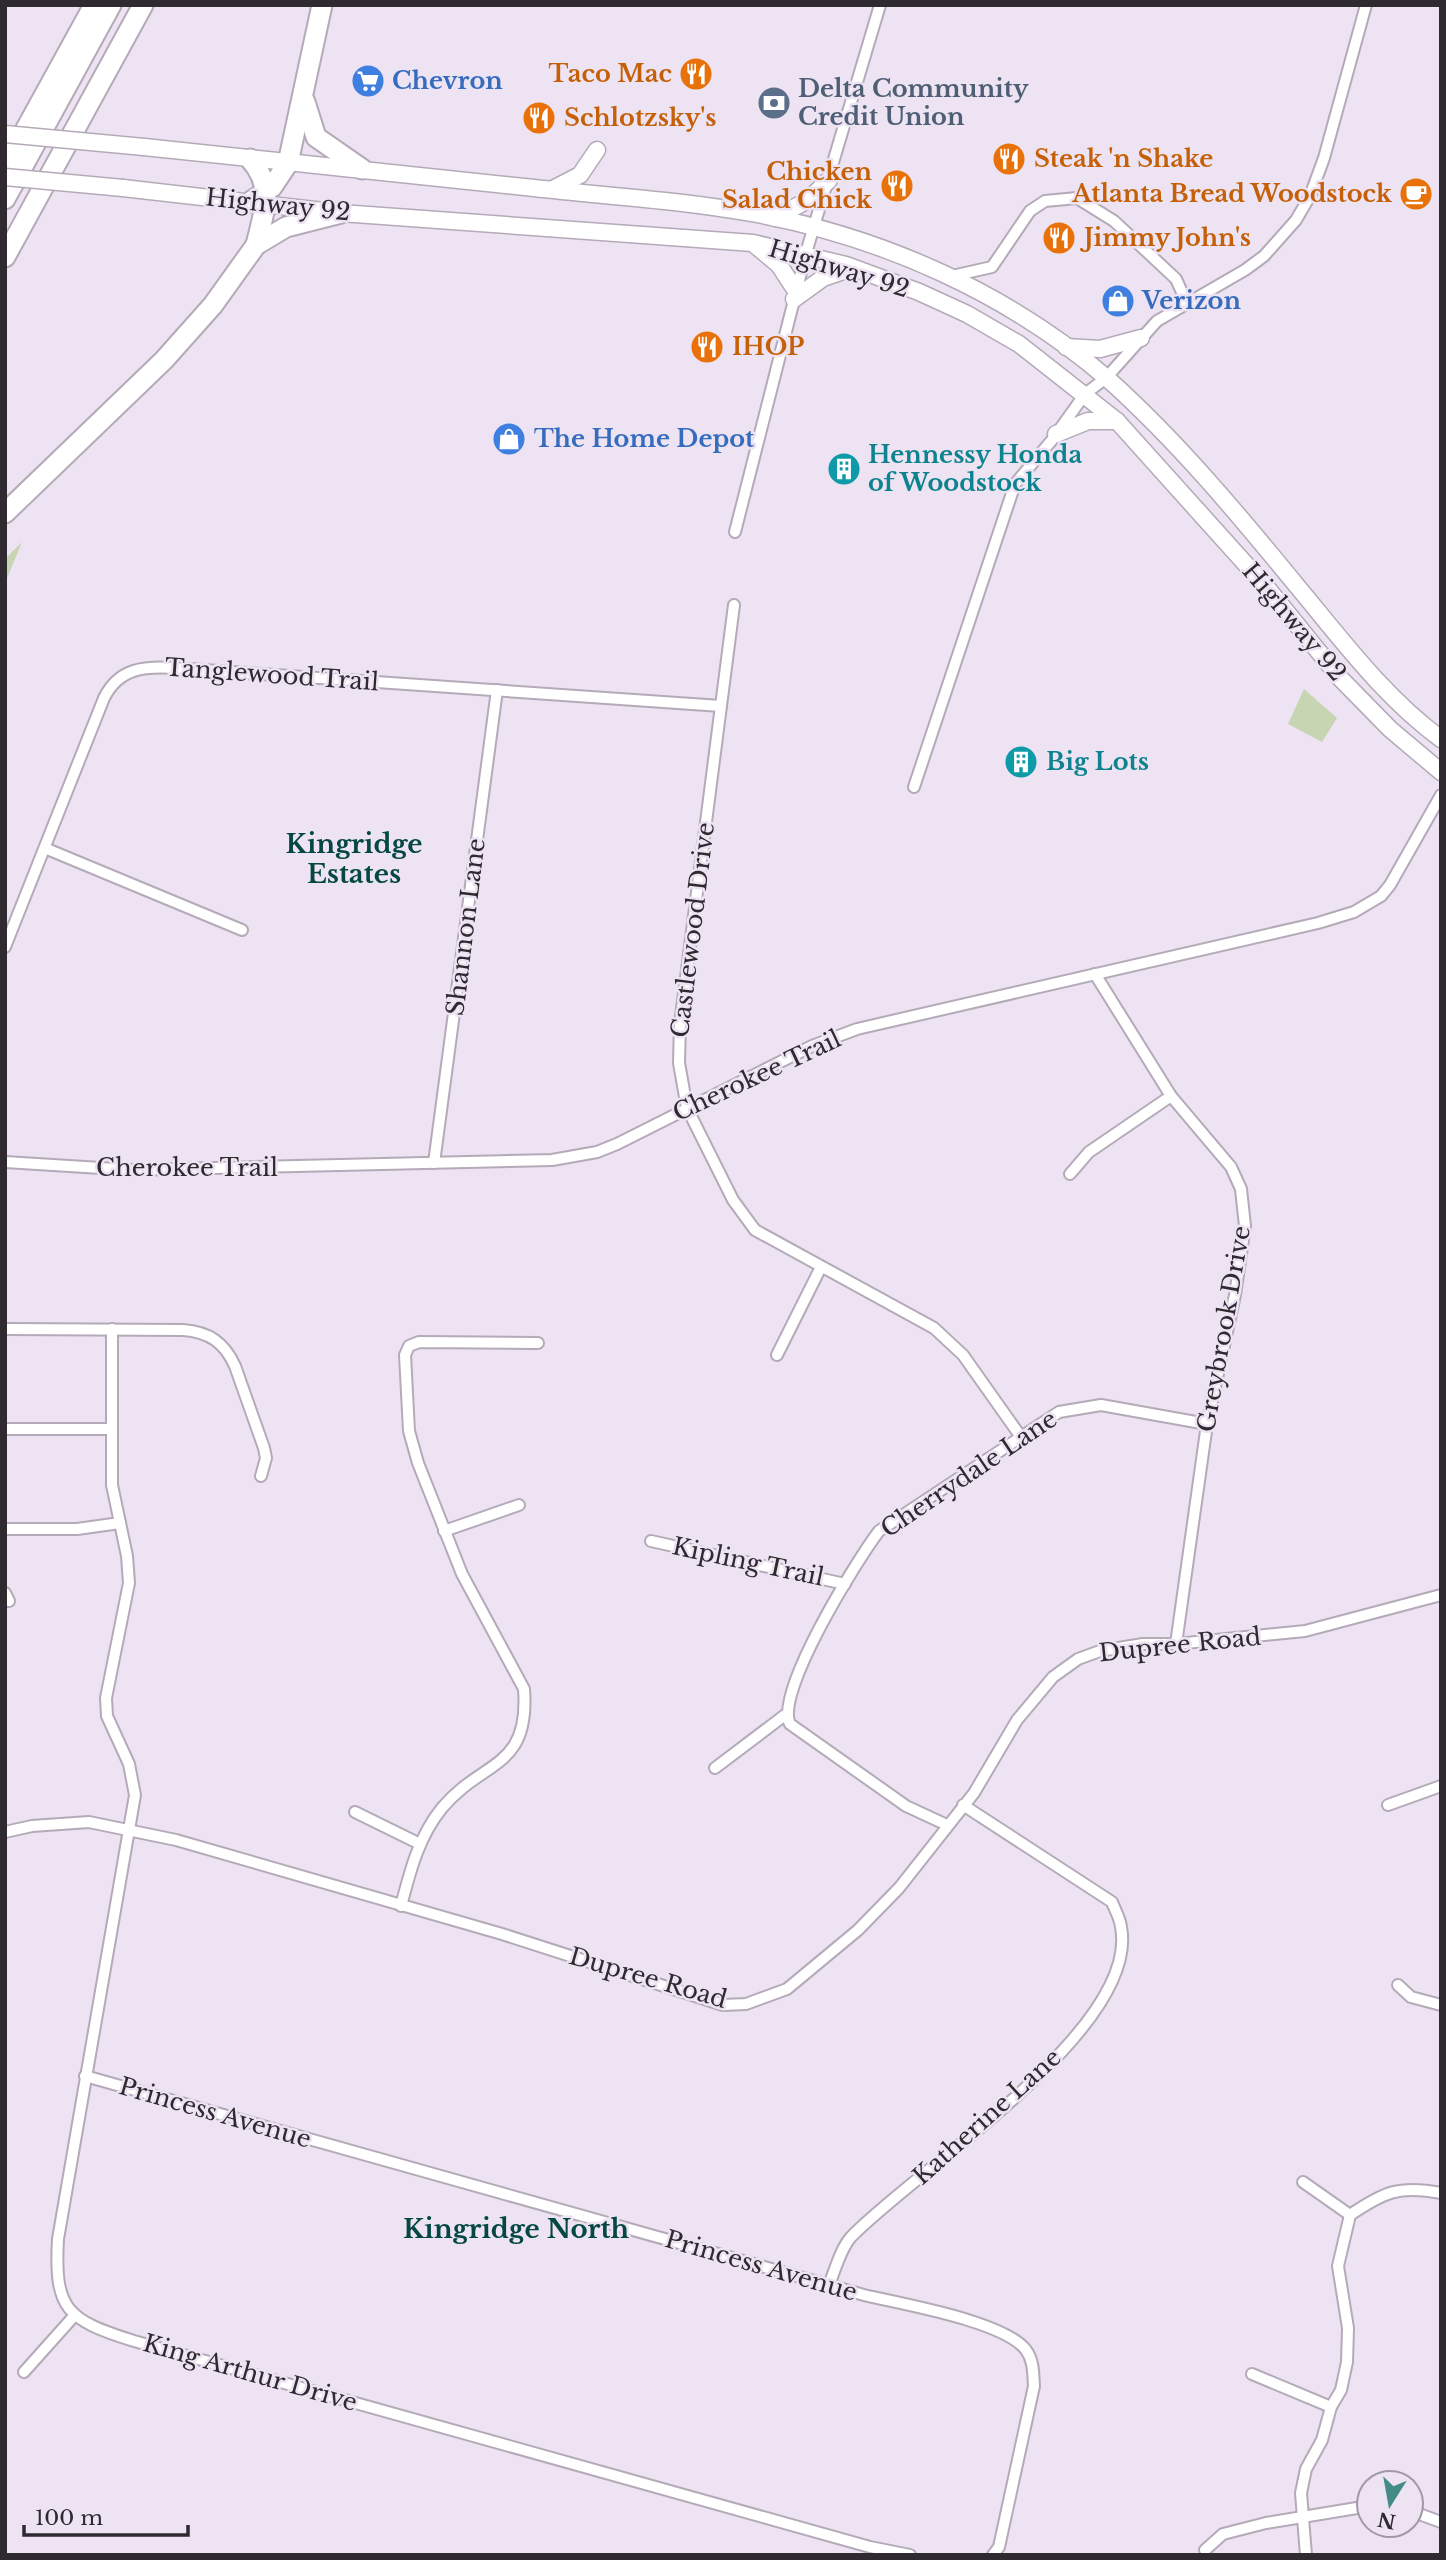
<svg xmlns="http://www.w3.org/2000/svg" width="1446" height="2560" viewBox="0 0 1446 2560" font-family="'Libre Baskerville',serif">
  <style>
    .green { fill: #c7d5b2 }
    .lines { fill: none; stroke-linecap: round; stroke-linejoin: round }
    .minor-casing { stroke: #b4aab8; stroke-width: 14 }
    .primary-casing { stroke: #b4aab8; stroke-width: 19 }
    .motorway-casing { stroke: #b4aab8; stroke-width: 23 }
    .minor { stroke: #fff; stroke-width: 10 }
    .primary { stroke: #fff; stroke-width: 16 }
    .motorway { stroke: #fff; stroke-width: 19 }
    .primary-bridge-casing { stroke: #b4aab8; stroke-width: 19; stroke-linecap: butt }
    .primary-bridge { stroke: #fff; stroke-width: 16 }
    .labels { text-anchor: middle; stroke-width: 5; stroke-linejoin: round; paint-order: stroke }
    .food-label { font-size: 24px; font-weight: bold; fill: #c56008; stroke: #ede3f2; text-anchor: start }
    .shop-label { font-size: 24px; font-weight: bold; fill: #366cbe; stroke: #ede3f2; text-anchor: start }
    .service-label { font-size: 24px; font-weight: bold; fill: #4e5e75; stroke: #ede3f2; text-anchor: start }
    .street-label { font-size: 24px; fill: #2e2a30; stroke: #ede3f2 }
    .culture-label { font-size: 24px; font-weight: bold; fill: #0d838f; stroke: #ede3f2; text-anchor: start }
    .neighbourhood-label { font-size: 26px; font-weight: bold; fill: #054742; stroke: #ede3f2 }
  </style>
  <rect width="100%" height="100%" fill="#ede3f2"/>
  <!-- green -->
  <g class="green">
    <polygon points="22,542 5,583 5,559"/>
    <polygon points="1304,689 1337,718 1322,742 1288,724"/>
  </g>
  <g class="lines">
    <defs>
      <g id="minor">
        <polyline points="952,276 992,267 1030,211 1045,201 1077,198 1114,221 1176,279 1186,301"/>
        <polyline points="735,532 806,253 880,5"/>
        <polyline points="734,605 680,1024 679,1063 687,1108 733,1200 755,1230 934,1328 963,1355 1021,1437"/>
        <polyline points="914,787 1015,484 1052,440 1085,394 1106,378 1157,321 1245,270 1264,256 1296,220 1310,196 1324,158 1366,5"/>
        <polyline points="47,849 242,930"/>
        <path d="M5,947L104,698C119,668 144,666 175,668L721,706"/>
        <polyline points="1095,974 1171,1096 1231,1167 1241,1189 1245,1226 1235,1295 1207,1424 1176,1644"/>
        <polyline points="5,1162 133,1170 552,1160 597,1152 617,1144 812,1046 857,1029 1318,923 1354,912 1381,896 1390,885 1441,795"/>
        <polyline points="434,1163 497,690"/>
        <polyline points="1070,1174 1089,1152 1171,1096"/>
        <path d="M5,1329L183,1330C209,1332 224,1342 235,1366L264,1448L266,1458L261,1476"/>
        <path d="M112,1329V1485L127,1556L129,1583L106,1698L107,1716L129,1764L135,1795L58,2239C54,2310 67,2320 134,2341L870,2547L910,2555"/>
        <polyline points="777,1355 821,1267"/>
        <polyline points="5,1429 111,1429"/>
        <polyline points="5,1529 77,1529 120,1523"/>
        <polyline points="444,1531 519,1505"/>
        <polyline points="651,1541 845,1584"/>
        <polyline points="5,1593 9,1601"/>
        <polyline points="715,1768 785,1715"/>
        <polyline points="1388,1805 1441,1786"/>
        <polyline points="355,1812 420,1844"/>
        <path d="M947,1825L906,1806L790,1724C774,1693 857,1560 879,1531L1059,1412L1101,1405L1207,1424"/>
        <polyline points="5,1832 32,1826 89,1822 176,1840 502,1934 723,2005 746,2004 787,1989 858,1930 899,1888 974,1793 1017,1720 1053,1677 1078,1659 1100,1651 1143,1644 1176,1644 1305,1631 1441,1595"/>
        <path d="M401,1906C410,1871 419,1836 442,1808C483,1759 530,1770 524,1689L462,1574L418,1463L409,1431L405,1355L409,1346L419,1342L538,1343"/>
        <polyline points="1398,1985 1411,1997 1441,2005"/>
        <path d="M85,2076L864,2295C901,2304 1004,2321 1026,2350C1034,2361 1033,2374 1034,2386L999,2547L993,2555"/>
        <polyline points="1303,2182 1350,2215"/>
        <path d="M829,2285C835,2270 841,2248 851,2237C914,2171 1141,2029 1121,1927C1120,1918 1115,1910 1112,1902L963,1805"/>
        <polyline points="24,2372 75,2315"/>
        <polyline points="1252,2374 1331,2407"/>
        <polyline points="1411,2511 1441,2522"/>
        <polyline points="1205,2550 1223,2534 1266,2523 1369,2506"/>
        <path d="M1306,2555L1301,2493L1306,2469L1322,2440L1331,2407L1341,2390L1347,2362L1348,2328L1338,2266L1350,2215C1384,2192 1399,2185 1441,2193"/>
      </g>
      <g id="primary">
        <path d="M144,147C274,161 404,174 534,188C606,196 679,200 751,213C880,236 1009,293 1109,380C1178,442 1238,514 1297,586C1342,640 1384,697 1441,739"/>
        <polyline points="123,188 341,213 753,243 846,265 919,292 967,314 1019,344 1117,421 1268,589 1340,678 1390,729 1441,772"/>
        <polyline points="553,189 580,175 597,150"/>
        <polyline points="775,218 808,200 829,180"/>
        <polyline points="755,245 779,265 796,291"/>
        <polyline points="794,299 823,278 852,268"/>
        <polyline points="1066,347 1100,349 1141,338"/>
        <polyline points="1056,434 1088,421 1117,421"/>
      </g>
      <g id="motorway">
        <polyline points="305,102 316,137 362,169"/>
        <path d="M250,159C275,187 264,211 256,245"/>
        <polyline points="5,167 94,5"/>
        <polyline points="5,199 111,5"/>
        <polyline points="250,202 272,187 288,163 322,5"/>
        <polyline points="5,257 143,5"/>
        <polyline points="5,513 164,360 213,305 256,245 286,227 341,213"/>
      </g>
    </defs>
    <!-- minor casing -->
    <use href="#minor" class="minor-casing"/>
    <!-- primary casing -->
    <use href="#primary" class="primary-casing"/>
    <!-- motorway casing -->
    <use href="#motorway" class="motorway-casing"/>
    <!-- minor -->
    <use href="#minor" class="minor"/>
    <!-- primary -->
    <use href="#primary" class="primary"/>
    <!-- motorway -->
    <use href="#motorway" class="motorway"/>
    <defs>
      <g id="primary-bridge">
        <polyline points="5,134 144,147"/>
        <polyline points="5,177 123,188"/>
      </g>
    </defs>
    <!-- primary-bridge casing -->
    <use href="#primary-bridge" class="primary-bridge-casing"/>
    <!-- primary-bridge -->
    <use href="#primary-bridge" class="primary-bridge"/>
  </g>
  <!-- icons -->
  <defs>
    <symbol id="restaurant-disc" viewBox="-11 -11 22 22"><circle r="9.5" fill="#e8710a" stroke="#ede3f2"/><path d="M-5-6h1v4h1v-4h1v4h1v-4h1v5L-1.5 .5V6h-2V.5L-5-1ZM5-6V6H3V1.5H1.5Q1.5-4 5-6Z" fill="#fff"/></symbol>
    <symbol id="supermarket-disc" viewBox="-11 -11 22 22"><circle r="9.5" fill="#3f7fe0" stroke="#ede3f2"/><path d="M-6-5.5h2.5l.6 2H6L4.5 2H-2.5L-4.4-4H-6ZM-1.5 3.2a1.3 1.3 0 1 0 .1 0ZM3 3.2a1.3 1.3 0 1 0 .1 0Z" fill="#fff"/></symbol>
    <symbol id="bank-disc" viewBox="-11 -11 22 22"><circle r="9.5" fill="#5c6f8a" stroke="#ede3f2"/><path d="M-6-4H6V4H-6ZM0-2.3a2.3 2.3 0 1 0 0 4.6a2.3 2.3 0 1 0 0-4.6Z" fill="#fff"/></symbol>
    <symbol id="cafe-disc" viewBox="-11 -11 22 22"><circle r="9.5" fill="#e8710a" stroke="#ede3f2"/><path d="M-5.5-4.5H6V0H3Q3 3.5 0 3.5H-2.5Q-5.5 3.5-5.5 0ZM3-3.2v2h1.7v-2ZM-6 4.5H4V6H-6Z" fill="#fff"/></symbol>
    <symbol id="shop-disc" viewBox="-11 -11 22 22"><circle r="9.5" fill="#3f7fe0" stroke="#ede3f2"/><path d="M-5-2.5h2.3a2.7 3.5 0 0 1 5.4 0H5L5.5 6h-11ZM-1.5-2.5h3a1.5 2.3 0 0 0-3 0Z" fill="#fff"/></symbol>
    <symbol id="building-disc" viewBox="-11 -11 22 22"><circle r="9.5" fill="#0f9aa8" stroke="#ede3f2"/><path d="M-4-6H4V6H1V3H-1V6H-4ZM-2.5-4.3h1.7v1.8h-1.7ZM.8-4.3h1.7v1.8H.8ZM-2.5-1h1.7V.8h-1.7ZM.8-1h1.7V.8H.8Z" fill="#fff"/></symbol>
  </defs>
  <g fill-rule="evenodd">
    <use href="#restaurant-disc" x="677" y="55" width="38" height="38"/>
    <use href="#supermarket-disc" x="349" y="62" width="38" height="38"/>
    <use href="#bank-disc" x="755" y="84" width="38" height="38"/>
    <use href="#restaurant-disc" x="520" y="99" width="38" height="38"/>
    <use href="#restaurant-disc" x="990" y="140" width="38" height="38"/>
    <use href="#restaurant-disc" x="878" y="167" width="38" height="38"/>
    <use href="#cafe-disc" x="1397" y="175" width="38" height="38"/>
    <use href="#restaurant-disc" x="1040" y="219" width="38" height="38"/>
    <use href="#shop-disc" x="1099" y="282" width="38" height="38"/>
    <use href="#restaurant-disc" x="688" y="328" width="38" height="38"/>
    <use href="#shop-disc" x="490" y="420" width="38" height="38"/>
    <use href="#building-disc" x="825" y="450" width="38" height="38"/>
    <use href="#building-disc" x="1002" y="743" width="38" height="38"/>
  </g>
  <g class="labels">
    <!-- food labels -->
    <g class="food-label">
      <text x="672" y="82" text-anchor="end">Taco Mac</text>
      <text x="564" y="126">Schlotzsky's</text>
      <text x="1034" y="167">Steak 'n Shake</text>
      <text x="872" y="180" text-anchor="end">Chicken<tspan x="872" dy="28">Salad Chick</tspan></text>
      <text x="1392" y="202" text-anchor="end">Atlanta Bread Woodstock</text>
      <text x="1084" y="246">Jimmy John's</text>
      <text x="732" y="355">IHOP</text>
    </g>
    <!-- shop labels -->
    <g class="shop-label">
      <text x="392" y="89">Chevron</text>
      <text x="1142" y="309">Verizon</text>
      <text x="534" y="447">The Home Depot</text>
    </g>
    <!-- service labels -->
    <g class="service-label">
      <text x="798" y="97">Delta Community<tspan x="798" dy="28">Credit Union</tspan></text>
    </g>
    <!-- street labels -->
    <g class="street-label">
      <text transform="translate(278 205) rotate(6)" y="8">Highway 92</text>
      <text transform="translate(839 269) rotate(17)" y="8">Highway 92</text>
      <text transform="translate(1294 622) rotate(50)" y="8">Highway 92</text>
      <text transform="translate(272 675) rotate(4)" y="8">Tanglewood Trail</text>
      <text transform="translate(466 927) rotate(-83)" y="8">Shannon Lane</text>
      <text transform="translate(693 930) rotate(-83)" y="8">Castlewood Drive</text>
      <text transform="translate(757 1076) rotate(-25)" y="8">Cherokee Trail</text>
      <text x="187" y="1176">Cherokee Trail</text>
      <text transform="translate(1224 1329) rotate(-80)" y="8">Greybrook Drive</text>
      <text transform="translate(969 1474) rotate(-34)" y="8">Cherrydale Lane</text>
      <text transform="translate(748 1562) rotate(12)" y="8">Kipling Trail</text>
      <text transform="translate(1180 1645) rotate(-6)" y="8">Dupree Road</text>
      <text transform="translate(648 1978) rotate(16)" y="8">Dupree Road</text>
      <text transform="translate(215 2113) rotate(16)" y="8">Princess Avenue</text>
      <text transform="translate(987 2117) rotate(-42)" y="8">Katherine Lane</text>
      <text transform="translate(761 2266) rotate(16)" y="8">Princess Avenue</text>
      <text transform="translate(250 2373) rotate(16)" y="8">King Arthur Drive</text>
    </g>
    <!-- culture labels -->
    <g class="culture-label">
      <text x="868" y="463">Hennessy Honda<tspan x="868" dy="28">of Woodstock</tspan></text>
      <text x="1046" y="770">Big Lots</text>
    </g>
    <!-- neighbourhood labels -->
    <g class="neighbourhood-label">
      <text x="354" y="853">Kingridge<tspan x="354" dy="30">Estates</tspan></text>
      <text x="516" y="2238">Kingridge North</text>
    </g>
  </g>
  <!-- border -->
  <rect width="1446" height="2560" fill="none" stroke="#2e2a30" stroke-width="14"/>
  <!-- north arrow -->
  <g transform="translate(1390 2504) rotate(191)"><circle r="33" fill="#ede3f2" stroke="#a199a4" stroke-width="2"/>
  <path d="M0-5L12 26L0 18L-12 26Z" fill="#448b85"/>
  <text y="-10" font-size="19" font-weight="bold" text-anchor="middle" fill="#2e2a30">N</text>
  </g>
  <!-- scale -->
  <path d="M24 2525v10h164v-10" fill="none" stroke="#2e2a30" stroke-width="3.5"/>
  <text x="35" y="2525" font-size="21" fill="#2e2a30" stroke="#ede3f2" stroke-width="5" paint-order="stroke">100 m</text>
</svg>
